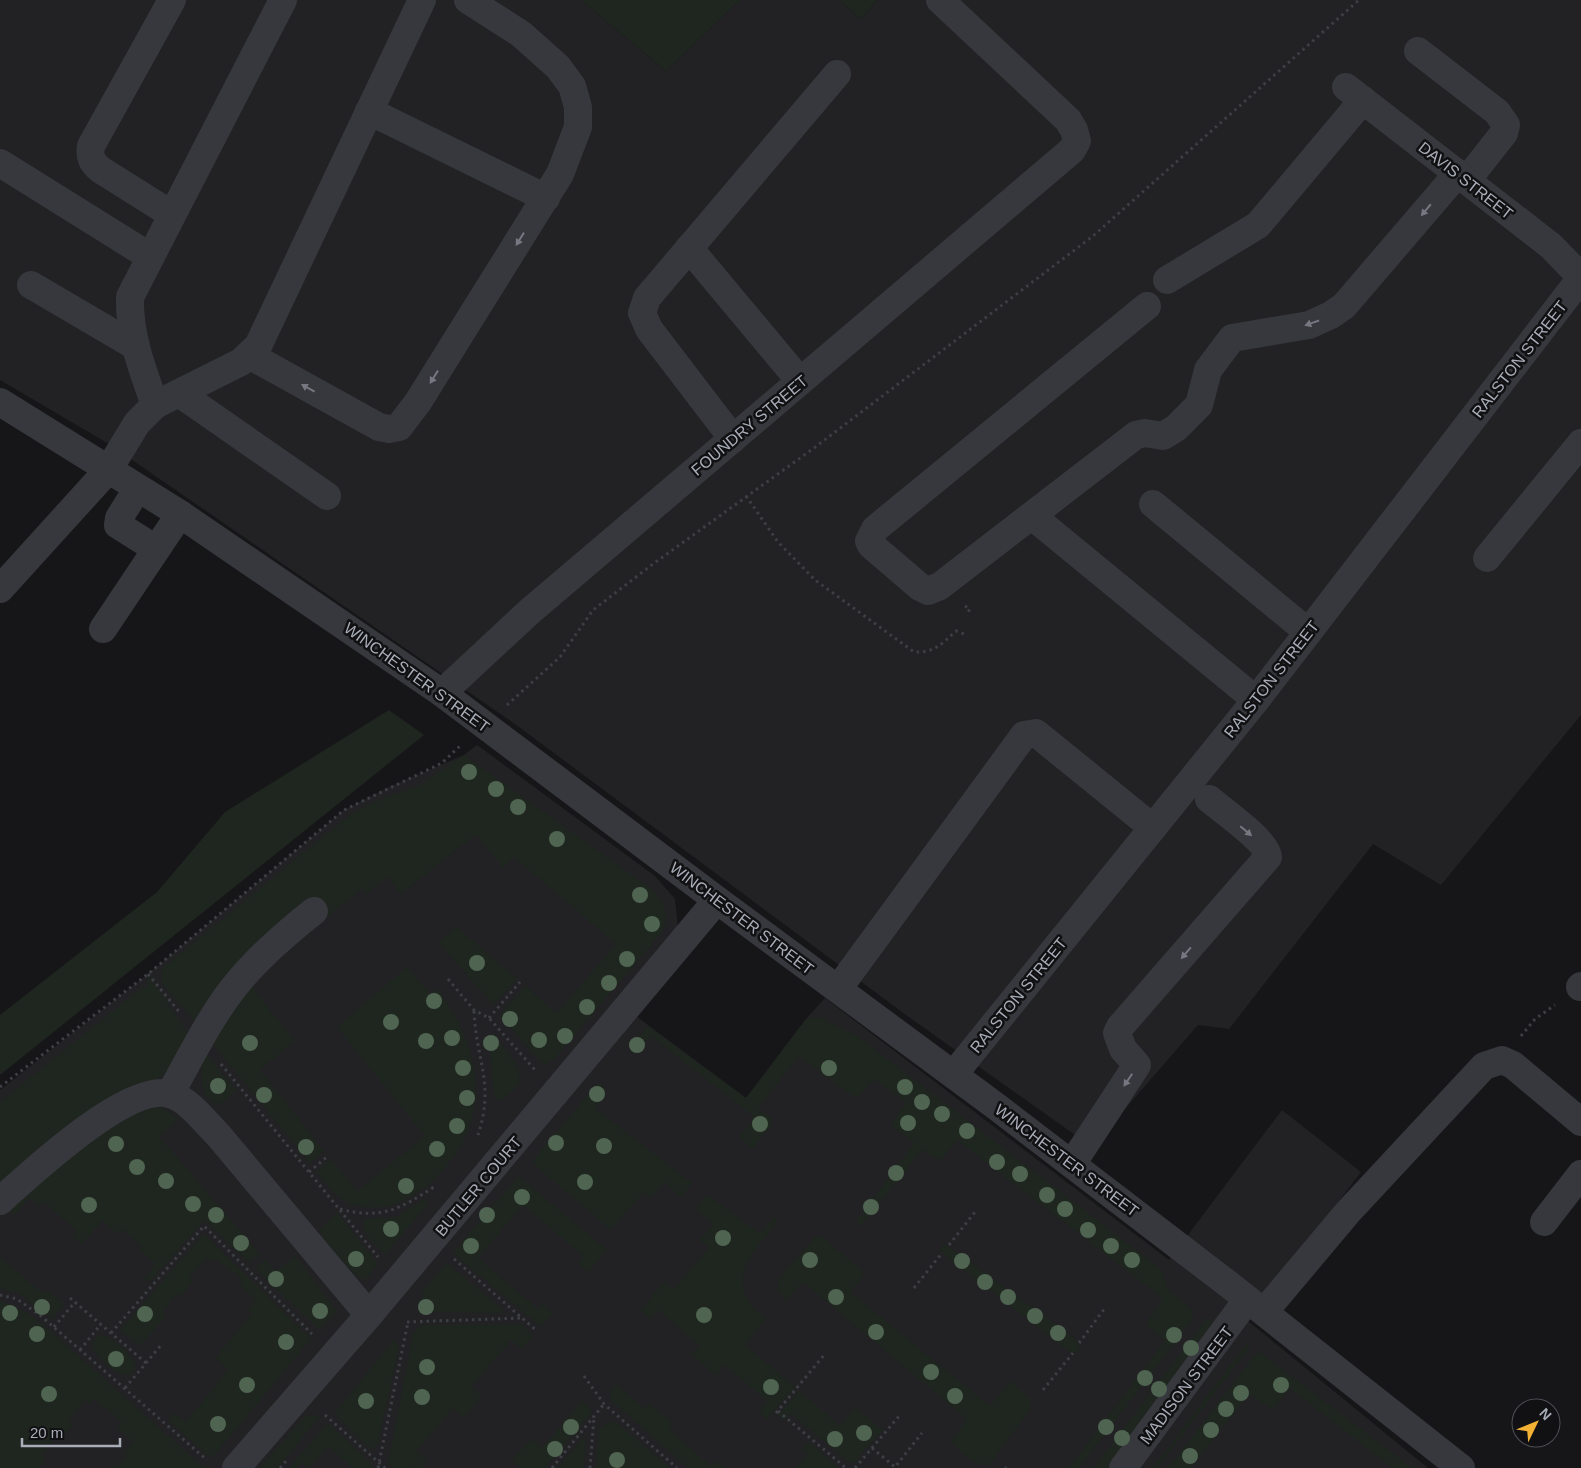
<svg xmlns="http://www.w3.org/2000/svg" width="1581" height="1468" viewBox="0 0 1581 1468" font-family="Helvetica,sans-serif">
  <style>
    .built { fill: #222225 }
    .green { fill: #1e261f }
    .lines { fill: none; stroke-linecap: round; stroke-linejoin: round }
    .path { stroke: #3d3f44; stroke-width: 3; stroke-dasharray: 2.5 4; stroke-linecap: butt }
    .minor { stroke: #37383d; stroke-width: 28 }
    .tree { fill: #506452 }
    .oneway { fill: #757881 }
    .labels { text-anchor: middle; stroke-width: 5; stroke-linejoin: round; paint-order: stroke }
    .street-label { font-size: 16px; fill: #a8adb8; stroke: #111113 }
  </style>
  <rect width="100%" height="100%" fill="#161618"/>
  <!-- built -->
  <g class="built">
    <polygon points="0,0 581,0 666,71 740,0 839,0 861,19 877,0 1581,0 1581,715 1441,885 1373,844 1229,1029 1198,1025 1092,1147 906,1015 515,724 109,444 0,380"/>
    <polygon points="477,745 655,876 675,899 678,928 617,1002 746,1098 806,1019 825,998 1169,1260 1282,1110 1361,1172 1248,1321 1428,1468 0,1468 0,1090 148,974 344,810 387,788 464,755"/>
  </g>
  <!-- green -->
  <g class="green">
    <polygon points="581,0 740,0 666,71"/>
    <polygon points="839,0 877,0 861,19"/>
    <polygon points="389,710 424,735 0,1075 0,1015 157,892 225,812"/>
    <path d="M464,755L653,890C665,903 670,916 662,932L555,1058L545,1064L538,1059L504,1020L501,1016L502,1012L525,986L557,1013L616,944L514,857L503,868L476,834L401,894L387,877L366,894L362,889L329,915L316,899L198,1025L163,985L161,974L164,967L351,814L372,803L418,786Z"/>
    <polygon points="457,927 517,979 496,1002 493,1004 490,1001 438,942"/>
    <path d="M407,967L431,994L437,989C463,1022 482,1067 474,1110C465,1160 405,1226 349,1203C335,1197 326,1183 316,1172L331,1159L357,1191L425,1136L337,1027Z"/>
    <polygon points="148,974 190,1037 171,1068 150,1084 65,1131 0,1183 0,1102 139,990 147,986"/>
    <polygon points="250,985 295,1041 260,1070 324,1151 310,1163 209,1039"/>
    <polygon points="818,1017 856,1035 1161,1269 1168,1289 1192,1310 1193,1319 1079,1468 1069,1468 1165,1341 1146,1324 1161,1302 1161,1297 957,1140 940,1161 922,1150 861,1226 858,1225 857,1220 914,1143 891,1125 906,1102 874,1079 859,1096 855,1098 799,1056 758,1108 770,1117 773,1123 755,1146 750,1148 740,1136 753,1121 752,1115 651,1036 640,1048 632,1052 629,1049 648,1026 746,1098 806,1019"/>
    <path d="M492,1038C498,1039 502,1045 506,1051C524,1072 527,1087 497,1101L494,1097L490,1047Z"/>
    <path d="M205,1053L237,1091L220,1104C199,1104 199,1067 205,1053Z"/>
    <polygon points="599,1082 606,1091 595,1108 692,1183 681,1197 665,1182 651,1198 644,1192 611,1230 536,1166 533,1160"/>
    <path d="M161,1107L179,1119L159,1136L260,1254L248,1262L205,1220L149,1282L144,1278L156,1264L139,1250L142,1246L123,1230L118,1234L102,1221L82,1244L73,1236L77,1231L43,1201L39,1206L29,1198L14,1216L4,1206C46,1172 106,1108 161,1107Z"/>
    <polygon points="520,1177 607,1250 588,1272 578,1263 583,1256 523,1205 478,1258 538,1309 543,1304 553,1313 541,1327 454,1254 456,1249 517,1178"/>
    <path d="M707,1195L760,1233L774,1217L777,1220C763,1245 729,1268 749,1302C753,1308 761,1314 767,1318L745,1345L795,1387L767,1419L759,1411L767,1401L725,1365L716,1375L692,1355L700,1346L659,1310L651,1319L640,1310L664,1282L674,1289L709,1248L700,1240L714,1224L696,1209Z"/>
    <path d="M424,1199H428L427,1205L386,1254C378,1246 358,1232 364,1219L396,1217Z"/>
    <polygon points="337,1212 377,1263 367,1278 363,1280 354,1274 321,1236 320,1230"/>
    <polygon points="204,1234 311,1339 213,1457 206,1454 168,1420 173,1413 186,1422 228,1370 215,1358 252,1314 248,1310 256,1300 239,1286 243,1280 215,1258 211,1262 206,1258 189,1278 193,1281 180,1297 176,1294 162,1313 166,1316 140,1346 120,1330"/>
    <path d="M816,1236H821L863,1271V1276L850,1292L990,1406L1011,1381L1030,1399V1409L990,1464C976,1468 959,1452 951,1441L967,1419L803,1282L789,1298L786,1300L777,1289L781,1276Z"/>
    <polygon points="944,1243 1077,1340 1080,1349 1076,1353 1070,1352 946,1256 940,1250"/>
    <polygon points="295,1256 337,1311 319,1330 255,1268 265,1260 275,1271"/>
    <polygon points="0,1257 43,1294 47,1290 64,1304 52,1319 20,1294 0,1288"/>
    <polygon points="447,1263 503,1310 503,1313 421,1312 423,1290"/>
    <polygon points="0,1301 26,1312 41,1323 204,1468 117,1468 128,1455 124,1452 133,1442 117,1428 122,1422 94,1399 90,1403 85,1400 68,1421 72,1425 60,1441 55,1438 41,1456 46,1460 39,1468 0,1468"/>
    <polygon points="1204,1317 1215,1325 1107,1468 1094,1468 1204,1322"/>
    <polygon points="424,1325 521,1325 533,1336 522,1349 511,1340 471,1387 482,1397 463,1418 453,1408 416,1451 427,1461 421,1468 413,1468 410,1465 407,1468 393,1468 388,1463 413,1335 416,1329"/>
    <path d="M101,1335C112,1337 135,1356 136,1367C127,1389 93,1356 92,1344L95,1338Z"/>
    <polygon points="393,1341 399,1346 378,1443 372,1450 334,1414"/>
    <polygon points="1247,1343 1250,1347 1157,1468 1153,1468"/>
    <polygon points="1258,1351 1412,1468 1392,1468 1290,1388 1272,1410 1249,1394 1191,1468 1168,1468"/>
    <polygon points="616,1384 645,1409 650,1404 674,1424 669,1430 711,1466 716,1461 725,1468 688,1468 611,1400 610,1391"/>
    <polygon points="799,1391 840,1426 855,1408 883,1430 854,1462 848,1462 791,1413 784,1420 778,1415"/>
    <polygon points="582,1401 593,1411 545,1468 521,1468 512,1460 531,1439 542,1448"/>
    <polygon points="306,1415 320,1416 278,1468 260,1468"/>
    <polygon points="612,1421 617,1423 670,1468 596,1468 599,1428"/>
    <polygon points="328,1423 372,1464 371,1468 353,1468 328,1446 309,1468 301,1463 296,1468 289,1468"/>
    <polygon points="584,1437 586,1437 584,1468 558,1468"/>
    <polygon points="809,1441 837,1467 837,1468 796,1468 808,1454 802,1449"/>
  </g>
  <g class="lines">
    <!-- path -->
    <g class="path">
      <path d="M746,496L778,542L815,580L914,652C934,653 942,644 956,631L967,635"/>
      <polyline points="965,606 970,609 968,612"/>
      <polyline points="507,705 560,657 593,610 653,564 814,448 1093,236 1359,0"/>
      <polyline points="148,974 181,1014"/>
      <polyline points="448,979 474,1010 489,1018 535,1070"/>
      <path d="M474,1011C476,1060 495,1084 478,1135"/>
      <polyline points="489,1018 520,982"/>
      <polyline points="1521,1036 1535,1019 1555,1005"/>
      <polyline points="221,1064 378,1257"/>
      <polyline points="0,1087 148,974 344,810 442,763 461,745"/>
      <polyline points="309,1172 328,1156"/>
      <path d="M340,1209C381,1220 400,1209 434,1187"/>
      <polyline points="949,1245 975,1212"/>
      <polyline points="454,1259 537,1331"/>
      <polyline points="914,1288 942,1253"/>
      <polyline points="0,1295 17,1299 41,1316 207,1460"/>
      <polyline points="70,1298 146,1363"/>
      <polyline points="407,1322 522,1318"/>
      <polyline points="54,1327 75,1302"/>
      <polyline points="111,1333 204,1226 312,1334"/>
      <polyline points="1079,1343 1105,1308"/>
      <polyline points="80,1350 101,1324"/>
      <polyline points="584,1376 604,1404 677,1468"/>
      <polyline points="125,1388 162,1344"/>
      <polyline points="1043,1390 1073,1353"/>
      <polyline points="778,1411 846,1468"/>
      <polyline points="776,1413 825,1354"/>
      <polyline points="325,1415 385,1468"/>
      <polyline points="872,1448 895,1467 922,1433"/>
      <polyline points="1005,1467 1006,1468"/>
      <polyline points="280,1468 286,1461"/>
      <polyline points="378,1468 408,1322"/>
      <polyline points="552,1468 604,1404"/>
      <polyline points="590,1468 594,1417"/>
      <polyline points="855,1468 900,1415"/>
    </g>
    <!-- minor -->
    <g class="minor">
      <polyline points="1418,51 1497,112 1506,125 1504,133 1467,180"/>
      <polyline points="1346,87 1551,246 1581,277"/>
      <polyline points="369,111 546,198"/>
      <polyline points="0,163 149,256"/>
      <path d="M171,214L101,170C92,163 89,157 91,146L172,0"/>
      <polyline points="689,248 800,381"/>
      <polyline points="1167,280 1258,225 1363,100"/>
      <polyline points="31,285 135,346"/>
      <polyline points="1147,306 875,529 869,541 871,545 920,587 928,591 940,586 1136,435 1145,433 1163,436 1176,428 1199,405 1208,370 1232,338 1309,325 1331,315 1344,306 1458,173"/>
      <polyline points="249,355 379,427 389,429 399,427 418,402 560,174 578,127 578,107 572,86 558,67 521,34 468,0"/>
      <polyline points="179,393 327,496"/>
      <polyline points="0,402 180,514 442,693 717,900 997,1107 1223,1280 1461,1468"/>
      <path d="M155,405C142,369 129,335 130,297L283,0"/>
      <polyline points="733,439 649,329 642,313 647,298 837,74"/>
      <polyline points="138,488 119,518 118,525 156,549"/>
      <polyline points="1153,504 1308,632"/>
      <polyline points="1032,516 1256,700"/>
      <polyline points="1487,558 1581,443"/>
      <polyline points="0,589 109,469 137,423 155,405 241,362 258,346 422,0"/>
      <polyline points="103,629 180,514"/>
      <polyline points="442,693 529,612 1072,150 1077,141 1074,130 1068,120 940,0"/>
      <polyline points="1580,987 1581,986"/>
      <polyline points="838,989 1024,735 1036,733 1153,828"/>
      <polyline points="954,1074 1256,700 1581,278"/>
      <path d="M170,1094C189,1060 207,1023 231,991C255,960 284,935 314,911"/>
      <path d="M1072,1164L1137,1065L1123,1049L1117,1033L1120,1027L1268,857C1267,841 1222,810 1209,799"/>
      <path d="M0,1201C31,1173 128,1082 170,1094C189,1100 205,1122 219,1136L369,1315"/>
      <polyline points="1544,1222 1581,1174"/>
      <polyline points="1264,1312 1348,1212 1484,1066 1502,1060 1513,1065 1581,1122"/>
      <polyline points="236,1468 369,1315 717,900"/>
      <polyline points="1123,1468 1247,1300"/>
    </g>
  </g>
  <!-- trees -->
  <g class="tree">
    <circle cx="469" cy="772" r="8"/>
    <circle cx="496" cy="789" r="8"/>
    <circle cx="518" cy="807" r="8"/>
    <circle cx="557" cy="839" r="8"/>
    <circle cx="640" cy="895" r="8"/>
    <circle cx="652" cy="924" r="8"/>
    <circle cx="627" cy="959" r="8"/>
    <circle cx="477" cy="963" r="8"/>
    <circle cx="609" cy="983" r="8"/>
    <circle cx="434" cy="1001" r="8"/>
    <circle cx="587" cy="1007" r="8"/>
    <circle cx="510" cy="1019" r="8"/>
    <circle cx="391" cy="1022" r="8"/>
    <circle cx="565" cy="1036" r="8"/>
    <circle cx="452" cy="1038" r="8"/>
    <circle cx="539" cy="1040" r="8"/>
    <circle cx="426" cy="1041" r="8"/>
    <circle cx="250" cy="1043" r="8"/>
    <circle cx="491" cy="1043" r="8"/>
    <circle cx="637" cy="1045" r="8"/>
    <circle cx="463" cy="1068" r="8"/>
    <circle cx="829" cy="1068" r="8"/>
    <circle cx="218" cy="1086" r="8"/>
    <circle cx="905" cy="1087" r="8"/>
    <circle cx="597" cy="1094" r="8"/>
    <circle cx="264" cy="1095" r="8"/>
    <circle cx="467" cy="1098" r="8"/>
    <circle cx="922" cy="1102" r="8"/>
    <circle cx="942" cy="1114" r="8"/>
    <circle cx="908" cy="1123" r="8"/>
    <circle cx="760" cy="1124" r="8"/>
    <circle cx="457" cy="1126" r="8"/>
    <circle cx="967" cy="1131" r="8"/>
    <circle cx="556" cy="1143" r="8"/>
    <circle cx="116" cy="1144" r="8"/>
    <circle cx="604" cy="1146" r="8"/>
    <circle cx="306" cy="1147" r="8"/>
    <circle cx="437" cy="1149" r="8"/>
    <circle cx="997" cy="1162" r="8"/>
    <circle cx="137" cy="1167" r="8"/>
    <circle cx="896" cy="1173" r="8"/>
    <circle cx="1020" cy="1174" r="8"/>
    <circle cx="166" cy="1181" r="8"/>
    <circle cx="585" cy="1182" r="8"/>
    <circle cx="406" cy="1186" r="8"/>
    <circle cx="1047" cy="1195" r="8"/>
    <circle cx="522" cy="1197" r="8"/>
    <circle cx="193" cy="1204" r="8"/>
    <circle cx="89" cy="1205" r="8"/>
    <circle cx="871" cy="1207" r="8"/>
    <circle cx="1065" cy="1209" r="8"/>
    <circle cx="216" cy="1215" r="8"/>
    <circle cx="487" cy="1215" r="8"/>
    <circle cx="391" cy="1229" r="8"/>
    <circle cx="1088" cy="1230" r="8"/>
    <circle cx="723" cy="1238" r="8"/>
    <circle cx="241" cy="1243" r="8"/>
    <circle cx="471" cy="1246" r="8"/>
    <circle cx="1111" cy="1246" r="8"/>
    <circle cx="356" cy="1259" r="8"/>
    <circle cx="810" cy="1260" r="8"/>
    <circle cx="1132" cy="1260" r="8"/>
    <circle cx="962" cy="1261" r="8"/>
    <circle cx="276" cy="1279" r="8"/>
    <circle cx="985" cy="1282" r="8"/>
    <circle cx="836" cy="1297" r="8"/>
    <circle cx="1008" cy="1297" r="8"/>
    <circle cx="42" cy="1307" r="8"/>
    <circle cx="426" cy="1307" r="8"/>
    <circle cx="320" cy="1311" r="8"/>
    <circle cx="10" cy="1313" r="8"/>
    <circle cx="145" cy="1314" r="8"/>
    <circle cx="704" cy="1315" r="8"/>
    <circle cx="1035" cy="1316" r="8"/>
    <circle cx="876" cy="1332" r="8"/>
    <circle cx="1058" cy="1333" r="8"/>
    <circle cx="37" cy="1334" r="8"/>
    <circle cx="1174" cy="1335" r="8"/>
    <circle cx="286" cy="1342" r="8"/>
    <circle cx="1191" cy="1348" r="8"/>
    <circle cx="116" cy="1359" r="8"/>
    <circle cx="427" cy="1367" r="8"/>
    <circle cx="931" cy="1372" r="8"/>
    <circle cx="1145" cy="1378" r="8"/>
    <circle cx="247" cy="1385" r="8"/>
    <circle cx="1281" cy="1385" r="8"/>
    <circle cx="771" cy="1387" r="8"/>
    <circle cx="1159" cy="1389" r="8"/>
    <circle cx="1241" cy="1393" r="8"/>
    <circle cx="49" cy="1394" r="8"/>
    <circle cx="955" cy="1396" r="8"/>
    <circle cx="422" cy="1397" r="8"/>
    <circle cx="366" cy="1401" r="8"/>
    <circle cx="1226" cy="1409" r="8"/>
    <circle cx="218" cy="1424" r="8"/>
    <circle cx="571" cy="1427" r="8"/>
    <circle cx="1106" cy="1427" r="8"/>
    <circle cx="1211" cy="1430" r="8"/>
    <circle cx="864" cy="1433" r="8"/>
    <circle cx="1122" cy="1438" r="8"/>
    <circle cx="835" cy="1439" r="8"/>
    <circle cx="555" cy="1449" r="8"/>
    <circle cx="1190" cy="1456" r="8"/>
    <circle cx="617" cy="1460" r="8"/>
  </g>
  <!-- one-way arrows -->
  <defs><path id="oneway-solid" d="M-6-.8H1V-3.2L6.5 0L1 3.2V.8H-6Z" transform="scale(1.25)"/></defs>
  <g class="oneway">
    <use href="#oneway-solid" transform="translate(1426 210) rotate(130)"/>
    <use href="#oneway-solid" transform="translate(520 239) rotate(122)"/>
    <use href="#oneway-solid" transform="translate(1312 323) rotate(161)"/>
    <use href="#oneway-solid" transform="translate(434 377) rotate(122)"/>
    <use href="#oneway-solid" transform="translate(308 388) rotate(-151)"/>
    <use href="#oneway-solid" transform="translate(1246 831) rotate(40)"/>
    <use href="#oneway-solid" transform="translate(1186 953) rotate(131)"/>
    <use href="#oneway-solid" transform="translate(1128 1080) rotate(124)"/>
  </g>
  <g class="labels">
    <!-- street labels -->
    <g class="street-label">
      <text transform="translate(1466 180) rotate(38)" y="6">DAVIS STREET</text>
      <text transform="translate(1519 359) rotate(-52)" y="6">RALSTON STREET</text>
      <text transform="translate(749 425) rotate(-40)" y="6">FOUNDRY STREET</text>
      <text transform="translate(417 677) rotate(36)" y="6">WINCHESTER STREET</text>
      <text transform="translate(1271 679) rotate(-52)" y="6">RALSTON STREET</text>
      <text transform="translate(742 918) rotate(37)" y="6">WINCHESTER STREET</text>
      <text transform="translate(1018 995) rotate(-51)" y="6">RALSTON STREET</text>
      <text transform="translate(1067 1160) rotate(37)" y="6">WINCHESTER STREET</text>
      <text transform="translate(478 1186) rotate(-50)" y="6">BUTLER COURT</text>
      <text transform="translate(1186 1385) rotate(-53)" y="6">MADISON STREET</text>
    </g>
  </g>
  <!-- north arrow -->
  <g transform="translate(1536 1423) rotate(47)"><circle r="24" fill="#111113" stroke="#4d4f55"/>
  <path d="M0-4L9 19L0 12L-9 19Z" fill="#f2b134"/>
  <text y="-8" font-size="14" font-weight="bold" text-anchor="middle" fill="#a8adb8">N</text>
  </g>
  <!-- scale -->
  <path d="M22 1438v8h98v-8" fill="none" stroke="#a8adb8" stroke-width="2.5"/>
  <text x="30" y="1438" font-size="15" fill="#a8adb8" stroke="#111113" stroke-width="4" paint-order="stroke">20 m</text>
</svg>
